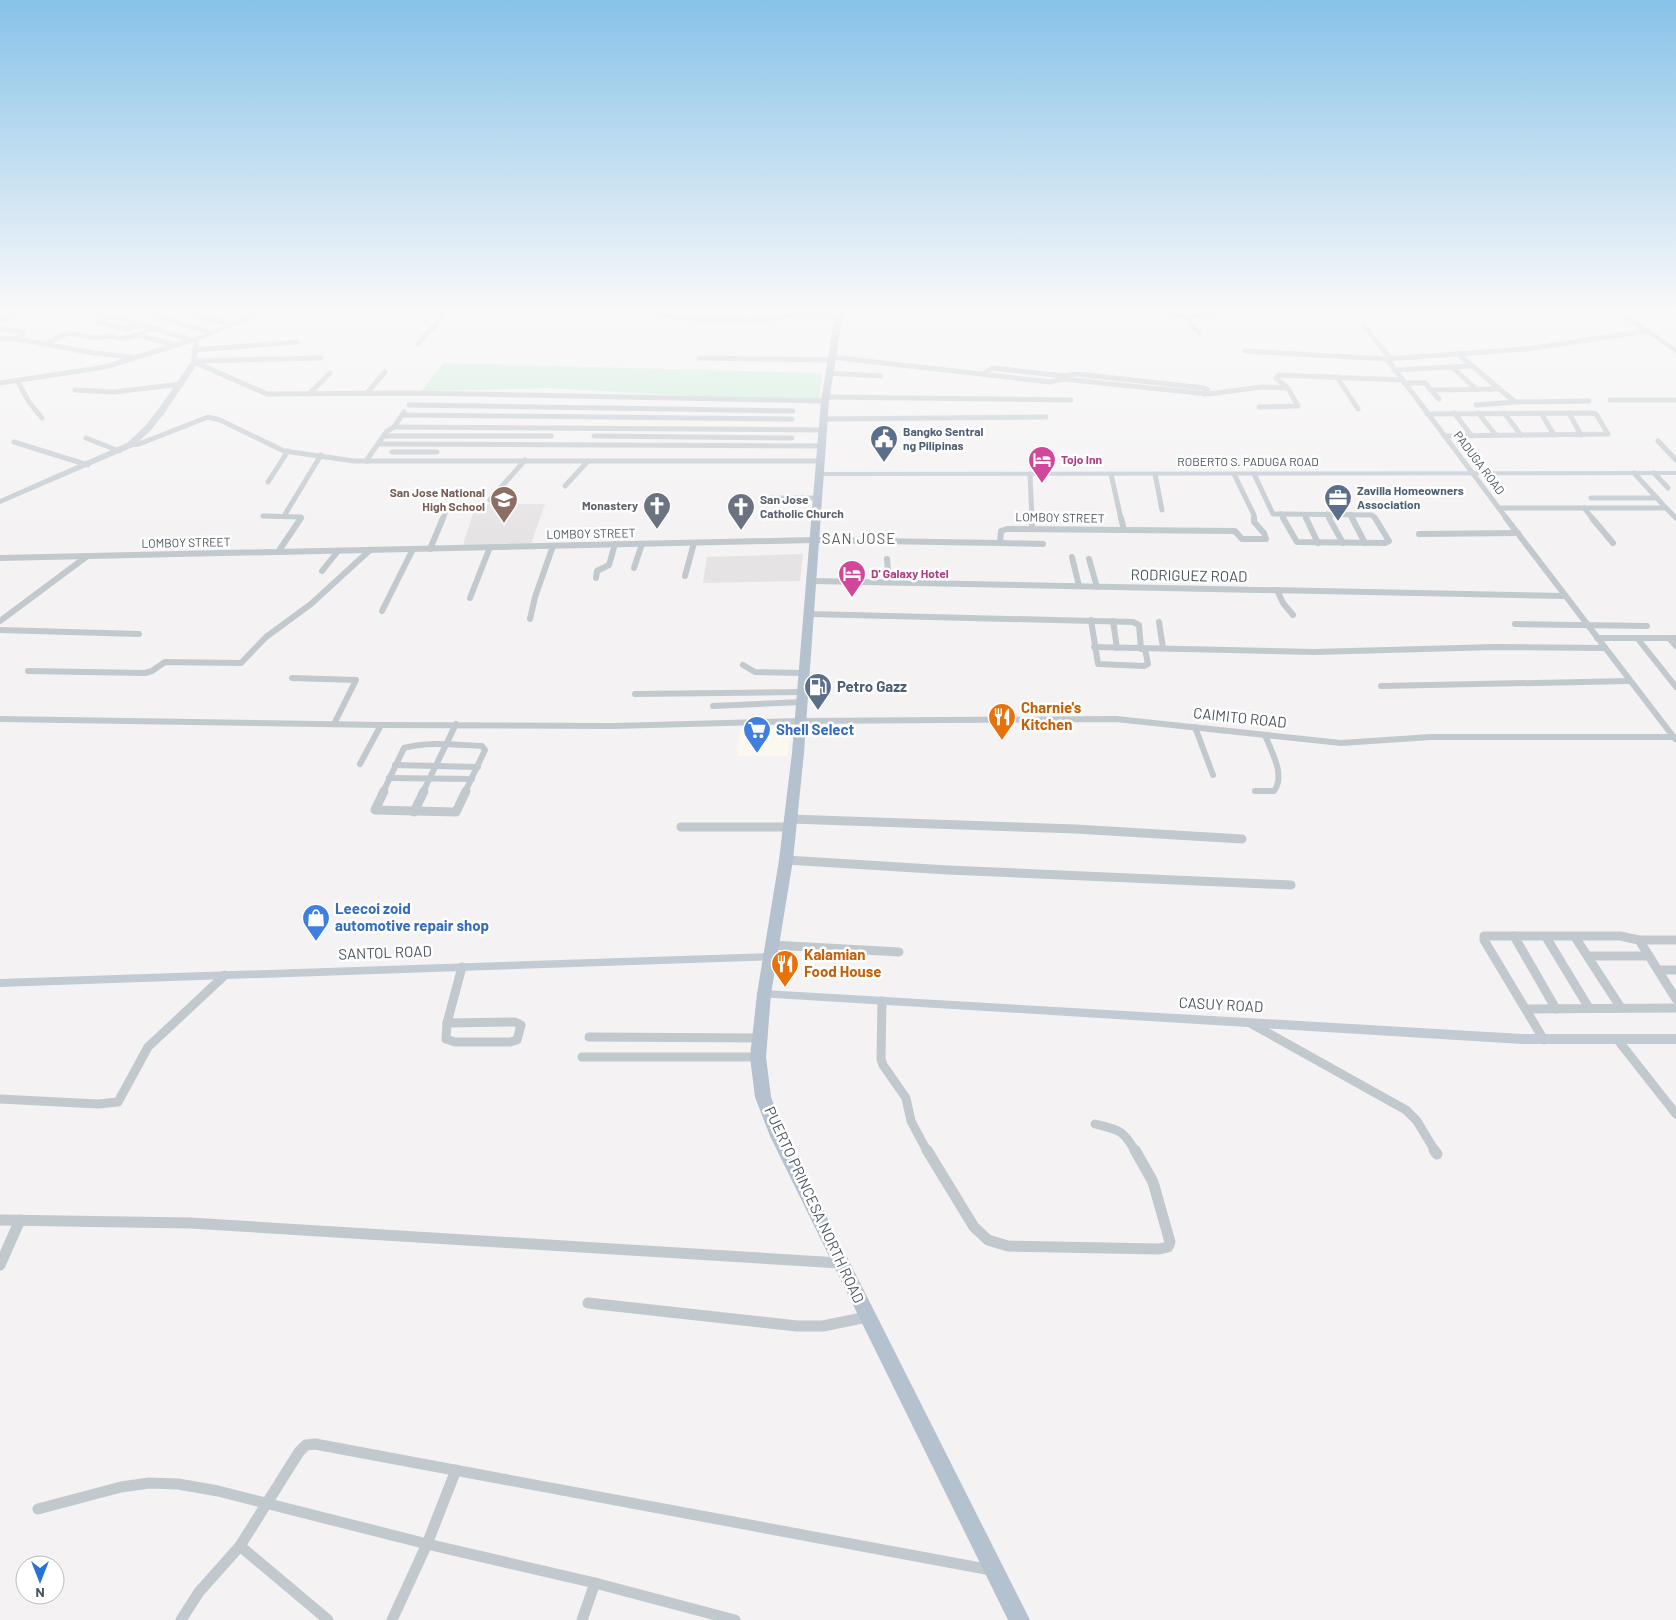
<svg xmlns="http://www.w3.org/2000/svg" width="1676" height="1620" viewBox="0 0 1676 1620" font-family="Barlow,sans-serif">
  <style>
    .commercial { fill: #fcf8ef }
    .education { fill: #e5e3e3 }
    .green { fill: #c5edd5 }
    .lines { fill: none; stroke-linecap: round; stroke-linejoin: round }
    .street-far3 { stroke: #c1c9cf; stroke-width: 5 }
    .street-far2 { stroke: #c1c9cf; stroke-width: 6 }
    .street-far1 { stroke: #c1c9cf; stroke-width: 9 }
    .street { stroke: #c1c9cf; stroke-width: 11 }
    .secondary { fill: #c2cad4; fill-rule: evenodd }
    .primary { fill: #b4c1ce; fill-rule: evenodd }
    .labels { text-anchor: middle; stroke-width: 5; stroke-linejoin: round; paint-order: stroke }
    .far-service-label { font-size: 12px; font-weight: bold; fill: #4e5e75; stroke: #fff; text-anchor: start }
    .far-hotel-label { font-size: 12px; font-weight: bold; fill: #b23c85; stroke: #fff; text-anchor: start }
    .far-street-label { font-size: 12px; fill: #4b555e; stroke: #fff }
    .far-education-label { font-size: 12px; font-weight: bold; fill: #785e54; stroke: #fff; text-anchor: end }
    .far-worship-label { font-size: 12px; font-weight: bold; fill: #5b616d; stroke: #fff; text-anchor: start }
    .far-quarter-label { font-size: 15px; letter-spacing: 1px; fill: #5f6266; stroke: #fff }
    .street-label { font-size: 15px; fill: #4b555e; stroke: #fff }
    .service-label { font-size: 15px; font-weight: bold; fill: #4e5e75; stroke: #fff; text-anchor: start }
    .food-label { font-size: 15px; font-weight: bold; fill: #c56008; stroke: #fff; text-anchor: start }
    .shop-label { font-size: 15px; font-weight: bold; fill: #366cbe; stroke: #fff; text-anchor: start }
  </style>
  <rect width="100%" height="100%" fill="#f4f2f2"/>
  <!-- commercial -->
  <polygon class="commercial" points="741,728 790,728 788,756 737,756"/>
  <!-- education -->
  <g class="education">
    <polygon points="476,504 545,504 531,544 463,545"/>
    <polygon points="803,554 800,581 703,583 707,557"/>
  </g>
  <!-- green -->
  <polygon class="green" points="443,363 822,373 819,400 708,397 551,388 421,391"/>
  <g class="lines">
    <!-- street-far3 -->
    <g class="street-far3">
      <polyline points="43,309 99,313 189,339"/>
      <polyline points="131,309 210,332"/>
      <polyline points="174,309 230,324"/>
      <polyline points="633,309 640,313 696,319 752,321 796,315 839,315"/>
      <polyline points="946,309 949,315"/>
      <polyline points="1100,309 1185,316 1309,309"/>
      <polyline points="1615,310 1676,310"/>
      <polyline points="0,311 3,309"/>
      <polyline points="109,316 98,322 127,329 140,326"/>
      <polyline points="1185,316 1199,333"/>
      <polyline points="0,320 24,309"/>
      <polyline points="1364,326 1390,358"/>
      <polyline points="0,329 23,332 17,339"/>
      <polyline points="152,329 136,335 173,344"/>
      <polyline points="0,339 17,339 94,353 133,357"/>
      <polyline points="46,343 69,333 94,338 109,336 123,339 136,335"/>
      <path d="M418,344C427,332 441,322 447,309"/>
      <polyline points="194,350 297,342"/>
      <polyline points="1245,351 1387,359 1527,349 1647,331"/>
      <polyline points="1458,354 1515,402 1589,401"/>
      <polyline points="831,357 1050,382 1063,379 1209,394 1261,387 1288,388"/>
      <polyline points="699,358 830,360"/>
      <polyline points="1387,359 1507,519"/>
      <polyline points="196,361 321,358"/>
      <polyline points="194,362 267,394 416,393 825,401"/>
      <polyline points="1452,367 1476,389"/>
      <polyline points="1394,370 1471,366"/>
      <polyline points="828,373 881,376"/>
      <polyline points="983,374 992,368 1064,376"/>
      <polyline points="1337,377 1358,409"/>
      <polyline points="1063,379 1064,376 1077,374 1204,388 1208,390 1204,394"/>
      <polyline points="17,380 29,402 42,418"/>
      <polyline points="0,383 105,367 196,339"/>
      <polyline points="1404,383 1425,383 1439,399"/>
      <polyline points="75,390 114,392 181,384"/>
      <polyline points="1432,390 1497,389"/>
      <polyline points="367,393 385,372"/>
      <polyline points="309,394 330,373"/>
      <polyline points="826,397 1071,400"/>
      <polyline points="1610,400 1676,400"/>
      <polyline points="409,405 793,411"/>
      <polyline points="1476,405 1515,402"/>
      <polyline points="1259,407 1298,406 1288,388 1276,378 1279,375 1402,380"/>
      <polyline points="1454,413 1472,436"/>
      <polyline points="1478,413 1496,435"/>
      <polyline points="1504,413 1521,435"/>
      <polyline points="1541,413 1554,435"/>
      <polyline points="1569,413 1581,435"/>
      <polyline points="1427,414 1591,413 1596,414 1608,434 1444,436"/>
      <polyline points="402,415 792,419"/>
      <polyline points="824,419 1046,417"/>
      <polyline points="394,427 823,430"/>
      <polyline points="384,436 551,436"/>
      <polyline points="594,436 792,438"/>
      <polyline points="86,438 119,451"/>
      <polyline points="1658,441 1676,460"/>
      <polyline points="14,442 88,465"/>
      <polyline points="378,444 822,446"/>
      <polyline points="130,445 139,444 208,417 220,420 284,451 354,461 821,461"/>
      <polyline points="392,452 437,452"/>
      <polyline points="366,461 387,431 394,427 404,412"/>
      <polyline points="1654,473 1668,488"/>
      <polyline points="1030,474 1032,519"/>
      <polyline points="1111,474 1121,519"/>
      <polyline points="1155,474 1162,510"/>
      <polyline points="1234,474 1254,515 1254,519"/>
      <polyline points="1254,474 1273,514 1281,514"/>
      <polyline points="268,482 288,451"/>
      <polyline points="565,486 588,461"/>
      <polyline points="769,498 818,498"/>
      <polyline points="1591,498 1657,498"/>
      <polyline points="490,500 525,460"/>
      <polyline points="1499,508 1666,508 1634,473"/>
      <polyline points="1584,508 1593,519"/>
      <polyline points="1666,508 1676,518"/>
      <polyline points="1281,514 1372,515 1376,519"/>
      <polyline points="1281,514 1284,519"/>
      <polyline points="1327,514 1330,519"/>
      <polyline points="1350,514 1352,519"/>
      <polyline points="1305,515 1307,519"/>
      <polyline points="263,516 301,517 300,519"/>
      <polyline points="284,516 321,455"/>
      <polyline points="443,519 446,511"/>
    </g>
    <!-- street-far2 -->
    <g class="street-far2">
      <polyline points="1032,518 1032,529"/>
      <polyline points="1121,518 1124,530"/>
      <polyline points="1283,518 1297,542 1385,543 1389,541 1375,518"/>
      <polyline points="1306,518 1318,543"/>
      <polyline points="1329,518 1343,543"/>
      <polyline points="1352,518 1365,543"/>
      <polyline points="1506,518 1675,739"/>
      <polyline points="1592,518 1613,543"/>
      <polyline points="1419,534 1518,533"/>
      <polyline points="1000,543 1043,544"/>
      <polyline points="430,549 443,518"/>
      <polyline points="278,552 301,518"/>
      <polyline points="1072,557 1079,586"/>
      <polyline points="0,558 813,540 1000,543 1001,531 1007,529 1235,531 1242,539 1266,539 1264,533 1254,522 1254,518"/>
      <polyline points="887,559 889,582"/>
      <polyline points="1089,559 1097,587"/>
      <polyline points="634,568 642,544"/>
      <polyline points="322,571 338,551"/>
      <polyline points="685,576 694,543"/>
      <polyline points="596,578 597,571 609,565 615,544"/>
      <polyline points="812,581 1565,596"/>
      <polyline points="1277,590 1283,603 1293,615"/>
      <polyline points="470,598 490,547"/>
      <polyline points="382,611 413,549"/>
      <polyline points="810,614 1133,622 1139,625 1141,649"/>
      <polyline points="530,619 535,597 553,546"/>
      <polyline points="1091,620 1098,664 1144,666 1148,664 1145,649"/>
      <polyline points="0,621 86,557"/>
      <polyline points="1113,621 1117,648"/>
      <polyline points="1159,622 1163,648"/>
      <polyline points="1515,624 1647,626"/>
      <polyline points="0,630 139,634"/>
      <polyline points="1597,638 1676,638"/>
      <polyline points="1669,638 1676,646"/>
      <polyline points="1638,639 1676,687"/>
      <polyline points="1094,647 1315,652 1495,647 1604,648"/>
      <polyline points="743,665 755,672 805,673"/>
      <polyline points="28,671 145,673 152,671 165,662 241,663 266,637 311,604 370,550"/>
      <polyline points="292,678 356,680 334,724"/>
      <polyline points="1381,686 1630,681"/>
      <polyline points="635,694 804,692"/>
      <polyline points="713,706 802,702"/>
      <polyline points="0,719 381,725 613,726 801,721 1116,719 1341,743 1431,737 1676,737"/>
      <polyline points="1195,727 1213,775"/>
      <polyline points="360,764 381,725"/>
      <polyline points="395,765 478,767"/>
      <polyline points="389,778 472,779"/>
      <path d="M1255,791H1274C1286,775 1271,751 1265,735"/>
      <path d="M383,792L404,748C429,741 457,745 482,746L485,750L465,792"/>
      <polyline points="423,792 456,724"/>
    </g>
    <!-- street-far1 -->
    <g class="street-far1">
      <polyline points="384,791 375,810 456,812 466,791"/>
      <polyline points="414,812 424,791"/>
      <polyline points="791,819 1076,829 1242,839"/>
      <polyline points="681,827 790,827"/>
      <polyline points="786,860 948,870 1291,885"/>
      <polyline points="1514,936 1556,1009"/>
      <polyline points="1546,937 1589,1008"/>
      <polyline points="1575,937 1621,1008"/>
      <polyline points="1639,940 1676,999"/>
      <polyline points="773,945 899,952"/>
      <polyline points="1588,956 1649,956"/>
      <polyline points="1658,970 1676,970"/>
      <polyline points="882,1001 881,1059 883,1065 906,1098 911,1121 927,1151"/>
      <polyline points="1527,1009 1676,1008"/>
      <polygon points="515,1022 521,1025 517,1040 510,1042 455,1042 446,1039 447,1023"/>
      <polyline points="447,1023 462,967"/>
      <polyline points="1252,1024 1406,1110 1417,1121 1435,1151"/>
      <polyline points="589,1037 760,1038"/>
      <polyline points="1617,1039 1676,1114"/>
      <polyline points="1544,1040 1484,940 1484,936 1620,936 1639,940 1676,940"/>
      <polyline points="582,1057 758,1057"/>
      <polyline points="0,1099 98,1104 118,1102 148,1047 225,975"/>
      <path d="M1095,1124C1118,1130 1123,1129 1135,1151"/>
    </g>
    <!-- street -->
    <g class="street">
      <polyline points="927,1150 974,1227 988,1240 1008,1246 1159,1249 1168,1247 1170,1242 1153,1182 1135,1150"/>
      <polyline points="1434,1150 1437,1154"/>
      <polyline points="0,1220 190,1223 840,1263"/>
      <polyline points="0,1265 20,1220"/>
      <polyline points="588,1303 797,1326 823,1326 867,1317"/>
      <polyline points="38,1509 121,1487 149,1483 178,1484 218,1491 427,1544 595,1583 735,1620"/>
      <polyline points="240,1546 328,1620"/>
      <polyline points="181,1620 199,1592 240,1546 299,1452 306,1445 315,1444 991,1570"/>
      <polyline points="392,1620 427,1544 456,1470"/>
      <polyline points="582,1620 595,1583"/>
    </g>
    <!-- secondary -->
    <g class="secondary">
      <polygon points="265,309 275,309 199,340 197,362 194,369 163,415 151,430 133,447 0,504 0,499 127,443 145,426 157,411 186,369 191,362 194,338"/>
      <polygon points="1676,471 1676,475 820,476 816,474 820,472"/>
      <polygon points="771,953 775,954 777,957 775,960 0,987 0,979"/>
      <polygon points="764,990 1522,1034 1676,1034 1676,1044 1522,1044 759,997 757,994 759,991"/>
    </g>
    <!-- primary -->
    <g class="primary">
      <polygon points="836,309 844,309 829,401 804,753 793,860 771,994 766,1057 771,1097 786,1136 1030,1620 1008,1620 770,1136 755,1097 750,1057 757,994 779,860 792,753 821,401"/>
      <polygon points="1612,309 1620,309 1676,348 1676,353"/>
    </g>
  </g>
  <!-- sky -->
  <linearGradient id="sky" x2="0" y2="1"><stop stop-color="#87c2e8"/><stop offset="0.58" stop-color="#faf9f9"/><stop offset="1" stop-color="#faf9f9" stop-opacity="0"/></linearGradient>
  <rect width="1676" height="536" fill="url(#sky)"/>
  <!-- icons -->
  <defs>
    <symbol id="civic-pin" viewBox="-11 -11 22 30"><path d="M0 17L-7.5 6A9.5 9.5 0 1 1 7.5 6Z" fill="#5c6f8a" stroke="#fff"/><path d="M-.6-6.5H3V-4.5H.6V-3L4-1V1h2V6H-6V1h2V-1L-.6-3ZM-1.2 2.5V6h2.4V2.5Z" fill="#fff"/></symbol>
    <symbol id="hotel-pin" viewBox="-11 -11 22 30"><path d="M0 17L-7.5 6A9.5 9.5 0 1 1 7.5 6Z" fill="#d1479c" stroke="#fff"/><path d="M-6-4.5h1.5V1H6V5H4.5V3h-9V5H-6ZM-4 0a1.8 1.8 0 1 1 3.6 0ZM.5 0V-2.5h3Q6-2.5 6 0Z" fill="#fff"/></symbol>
    <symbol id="office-pin" viewBox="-11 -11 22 30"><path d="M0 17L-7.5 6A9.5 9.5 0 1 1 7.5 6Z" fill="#5c6f8a" stroke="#fff"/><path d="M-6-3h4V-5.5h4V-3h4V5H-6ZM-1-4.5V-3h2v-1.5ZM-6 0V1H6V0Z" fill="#fff"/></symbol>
    <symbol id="school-pin" viewBox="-11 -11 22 30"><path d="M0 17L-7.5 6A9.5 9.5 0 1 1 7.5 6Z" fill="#8d6e63" stroke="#fff"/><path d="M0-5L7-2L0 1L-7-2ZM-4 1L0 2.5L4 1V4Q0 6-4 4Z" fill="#fff"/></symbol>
    <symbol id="church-pin" viewBox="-11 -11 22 30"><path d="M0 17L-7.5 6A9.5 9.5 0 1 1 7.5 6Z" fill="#6b7280" stroke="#fff"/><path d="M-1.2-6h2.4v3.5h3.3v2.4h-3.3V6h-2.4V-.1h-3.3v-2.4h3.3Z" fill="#fff"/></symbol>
    <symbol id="fuel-pin" viewBox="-11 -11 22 30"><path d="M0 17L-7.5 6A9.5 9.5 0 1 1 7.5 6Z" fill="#5c6f8a" stroke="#fff"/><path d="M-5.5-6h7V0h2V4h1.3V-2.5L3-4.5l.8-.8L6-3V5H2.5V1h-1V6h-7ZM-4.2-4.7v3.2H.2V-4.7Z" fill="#fff"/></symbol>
    <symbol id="restaurant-pin" viewBox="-11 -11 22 30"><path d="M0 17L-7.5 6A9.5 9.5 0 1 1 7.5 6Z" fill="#e8710a" stroke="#fff"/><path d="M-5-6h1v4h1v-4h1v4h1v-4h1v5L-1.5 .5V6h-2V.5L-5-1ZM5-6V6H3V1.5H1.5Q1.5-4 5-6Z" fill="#fff"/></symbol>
    <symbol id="supermarket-pin" viewBox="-11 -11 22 30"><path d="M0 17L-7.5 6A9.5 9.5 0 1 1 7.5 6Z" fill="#3f7fe0" stroke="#fff"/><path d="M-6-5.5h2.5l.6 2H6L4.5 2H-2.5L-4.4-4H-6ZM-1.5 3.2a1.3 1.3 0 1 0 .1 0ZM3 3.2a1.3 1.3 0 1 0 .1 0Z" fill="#fff"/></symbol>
    <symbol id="shop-pin" viewBox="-11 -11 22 30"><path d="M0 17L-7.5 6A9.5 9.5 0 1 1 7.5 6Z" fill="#3f7fe0" stroke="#fff"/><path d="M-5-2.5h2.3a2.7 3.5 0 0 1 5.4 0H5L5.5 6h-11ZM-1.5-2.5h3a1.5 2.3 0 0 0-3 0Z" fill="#fff"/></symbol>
  </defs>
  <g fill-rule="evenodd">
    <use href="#civic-pin" x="868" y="423" width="32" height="43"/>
    <use href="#hotel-pin" x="1026" y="444" width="32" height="43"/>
    <use href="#office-pin" x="1322" y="482" width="32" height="43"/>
    <use href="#school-pin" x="488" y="484" width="32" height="43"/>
    <use href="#church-pin" x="641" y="490" width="32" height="43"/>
    <use href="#church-pin" x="725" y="491" width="32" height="43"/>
    <use href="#hotel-pin" x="836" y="558" width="32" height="43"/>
    <use href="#fuel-pin" x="802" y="671" width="32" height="43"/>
    <use href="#restaurant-pin" x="986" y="701" width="32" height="43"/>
    <use href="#supermarket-pin" x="741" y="714" width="32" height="43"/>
    <use href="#shop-pin" x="300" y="902" width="32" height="43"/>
    <use href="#restaurant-pin" x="769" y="948" width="32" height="43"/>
  </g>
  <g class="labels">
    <!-- far-service labels -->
    <g class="far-service-label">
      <text x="903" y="436">Bangko Sentral<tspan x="903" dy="14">ng Pilipinas</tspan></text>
      <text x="1357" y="495">Zavilla Homeowners<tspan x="1357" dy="14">Association</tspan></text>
    </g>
    <!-- far-hotel labels -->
    <g class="far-hotel-label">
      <text x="1061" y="464">Tojo Inn</text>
      <text x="871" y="578">D' Galaxy Hotel</text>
    </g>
    <!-- far-street labels -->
    <g class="far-street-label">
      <text x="1248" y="466">ROBERTO S. PADUGA ROAD</text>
      <text transform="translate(1479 463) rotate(53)" y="4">PADUGA ROAD</text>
      <text transform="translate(1060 518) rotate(1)" y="4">LOMBOY STREET</text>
      <text transform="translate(591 534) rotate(-1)" y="4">LOMBOY STREET</text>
      <text transform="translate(186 543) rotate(-1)" y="4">LOMBOY STREET</text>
    </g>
    <!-- far-education labels -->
    <g class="far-education-label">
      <text x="485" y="497">San Jose National<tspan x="485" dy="14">High School</tspan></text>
    </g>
    <!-- far-worship labels -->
    <g class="far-worship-label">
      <text x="760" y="504">San Jose<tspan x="760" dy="14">Catholic Church</tspan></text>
      <text x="638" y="510" text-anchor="end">Monastery</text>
    </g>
    <!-- far-quarter labels -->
    <g class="far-quarter-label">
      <text x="859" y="544">SAN JOSE</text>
    </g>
    <!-- street labels -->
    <g class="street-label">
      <text transform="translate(1189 576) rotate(1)" y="5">RODRIGUEZ ROAD</text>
      <text transform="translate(1240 718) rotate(6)" y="5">CAIMITO ROAD</text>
      <text transform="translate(385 953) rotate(-2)" y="5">SANTOL ROAD</text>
      <text transform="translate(1221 1005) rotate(3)" y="5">CASUY ROAD</text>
      <text transform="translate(814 1205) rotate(65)" y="5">PUERTO PRINCESA NORTH ROAD</text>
    </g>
    <!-- service labels -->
    <g class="service-label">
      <text x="837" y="692">Petro Gazz</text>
    </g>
    <!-- food labels -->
    <g class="food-label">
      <text x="1021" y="713">Charnie's<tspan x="1021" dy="17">Kitchen</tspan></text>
      <text x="804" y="960">Kalamian<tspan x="804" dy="17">Food House</tspan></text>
    </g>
    <!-- shop labels -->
    <g class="shop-label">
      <text x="776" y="735">Shell Select</text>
      <text x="335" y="914">Leecoi zoid<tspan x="335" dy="17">automotive repair shop</tspan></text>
    </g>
  </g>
  <!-- north arrow -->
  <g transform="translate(40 1580) rotate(180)"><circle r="24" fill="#ffffff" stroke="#b7bbbf"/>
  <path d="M0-4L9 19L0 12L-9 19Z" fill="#2774d9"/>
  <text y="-8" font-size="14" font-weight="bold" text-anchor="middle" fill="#4b555e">N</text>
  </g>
</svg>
